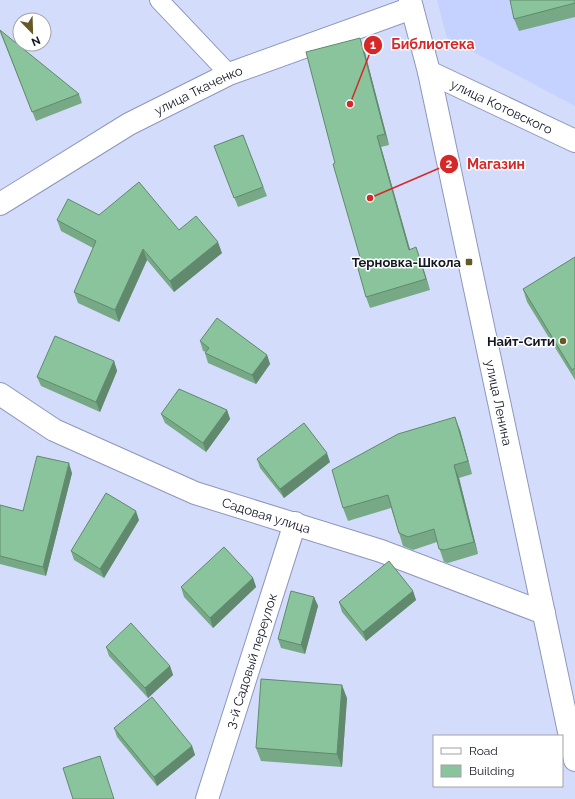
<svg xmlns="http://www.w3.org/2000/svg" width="575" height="799" viewBox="0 0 575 799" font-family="Raleway,sans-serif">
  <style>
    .built { fill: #c5d1fe }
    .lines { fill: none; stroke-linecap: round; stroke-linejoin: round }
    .lane-casing { stroke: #8e97bb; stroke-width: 20 }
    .street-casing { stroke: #8e97bb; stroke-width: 24 }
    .secondary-casing { stroke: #8e97bb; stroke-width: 24 }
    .lane { stroke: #fff; stroke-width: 18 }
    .street { stroke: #fff; stroke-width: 22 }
    .secondary { stroke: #fff; stroke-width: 22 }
    .wall { fill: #77a986 }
    .shaded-wall { fill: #61896d }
    .building { fill: #8ac49c; stroke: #61896d }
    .poi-dot { fill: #675926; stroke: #fff; stroke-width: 1.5 }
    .labels { text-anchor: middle; stroke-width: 3; stroke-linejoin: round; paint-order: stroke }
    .street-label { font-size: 13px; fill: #131623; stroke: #fff }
    .poi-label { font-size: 13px; font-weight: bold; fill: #131623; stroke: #fff; text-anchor: end }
    .leader { fill: none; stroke: #d62828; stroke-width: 1.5 }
    .callout-dot { fill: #d62828; stroke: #fff; stroke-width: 1.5 }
    .mark-label { font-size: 12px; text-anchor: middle; font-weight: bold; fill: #fff }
    .callout-label { font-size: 14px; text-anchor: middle; font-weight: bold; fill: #d62828; stroke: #fff; stroke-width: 3; stroke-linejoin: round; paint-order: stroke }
  </style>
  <rect width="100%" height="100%" fill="#d4dcfb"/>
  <!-- built -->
  <polygon class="built" points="437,0 575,0 575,106 447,38"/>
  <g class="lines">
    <defs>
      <polyline id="lane" points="159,0 229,74"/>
      <g id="street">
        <path id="s1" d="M410,0L429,72L575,141"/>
        <path id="s2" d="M0,204L129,124L229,74L412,8"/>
        <path id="s3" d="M0,394L54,430L195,493L381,551L544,613"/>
        <path id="s4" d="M207,799L295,523"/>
      </g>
      <g id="secondary">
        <path id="s5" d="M429,72L575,760"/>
      </g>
    </defs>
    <!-- lane casing -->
    <use href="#lane" class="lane-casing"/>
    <!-- street casing -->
    <use href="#street" class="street-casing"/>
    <!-- secondary casing -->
    <use href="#secondary" class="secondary-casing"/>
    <!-- lane -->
    <use href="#lane" class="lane"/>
    <!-- street -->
    <use href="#street" class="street"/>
    <!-- secondary -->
    <use href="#secondary" class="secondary"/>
  </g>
  <!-- wall -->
  <g class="wall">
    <polygon points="575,0 575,17 519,31 514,19"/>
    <polygon points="0,32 79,94 82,103 36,121"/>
    <polygon points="364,49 389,145 381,147 410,249 420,258 430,290 370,308 366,297 362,264 335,163"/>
    <polygon points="243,135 267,196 238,207 214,146"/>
    <polygon points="99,215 179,230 222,253 174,292 147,260 119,322 78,303 74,292 93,248 61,231 57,220"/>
    <polygon points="575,257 575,380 527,302 523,289"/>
    <polygon points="200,341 267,355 270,364 256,384 208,363 205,353 206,352 203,351"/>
    <polygon points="114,361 117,371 100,412 41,386 37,377"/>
    <polygon points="227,410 230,419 206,452 165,423 161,414"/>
    <polygon points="460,430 472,474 459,478 478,554 448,563 444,562 437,542 413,550 403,546 399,533 391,508 348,521 343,508"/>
    <polygon points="257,459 330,462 284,498 260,468"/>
    <polygon points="72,473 46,576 0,564 0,505 23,511"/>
    <polygon points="139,520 104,578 74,560 71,551"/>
    <polygon points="253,578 256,587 213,628 184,597 181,587"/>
    <polygon points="413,591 416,600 366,641 342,612 339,602"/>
    <polygon points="314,597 318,606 305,654 281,648 278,639"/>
    <polygon points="106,647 170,666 173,675 148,698 109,656"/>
    <polygon points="347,698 342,767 261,761 256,748"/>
    <polygon points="114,728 192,746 195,755 157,786 117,737"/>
  </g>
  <!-- shaded-wall -->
  <g class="shaded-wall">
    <polygon points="360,38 364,49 389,145 385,134"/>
    <polygon points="377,136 381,147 413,261 409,250"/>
    <polygon points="218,242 222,253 174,292 170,281"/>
    <polygon points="416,247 420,258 430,290 426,279"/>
    <polygon points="143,249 147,260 119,322 115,310"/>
    <polygon points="267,355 270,364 256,384 252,375"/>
    <polygon points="114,361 117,371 100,412 96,402"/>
    <polygon points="227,410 230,419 206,452 203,443"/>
    <polygon points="455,417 460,430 472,474 468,461"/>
    <polygon points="327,453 330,462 284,498 280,489"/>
    <polygon points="69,463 72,473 46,576 43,567"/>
    <polygon points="454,465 459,478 478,554 474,542"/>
    <polygon points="136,511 139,520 104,578 100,569"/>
    <polygon points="253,578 256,587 213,628 210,618"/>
    <polygon points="413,591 416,600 366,641 363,632"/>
    <polygon points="314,597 318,606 305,654 301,645"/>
    <polygon points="170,666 173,675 148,698 145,688"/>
    <polygon points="342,685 347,698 342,767 337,754"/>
    <polygon points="192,746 195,755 157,786 154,777"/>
  </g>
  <!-- building -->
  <g class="building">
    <polygon points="510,0 575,0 575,3 514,19"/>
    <polygon points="0,30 79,94 32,112"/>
    <polygon points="360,38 385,134 377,136 409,250 416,247 426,279 366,297 357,265 362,264 333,164 335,163 306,52"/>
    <polygon points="243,135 263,187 234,198 214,146"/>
    <polygon points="139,182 179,230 196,216 218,242 170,281 143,249 115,310 74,292 96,241 57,220 68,199 99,215"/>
    <polygon points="575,257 575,368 572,370 523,289"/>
    <polygon points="217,318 267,355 252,375 205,353 209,348 200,341"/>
    <polygon points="55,336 114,361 96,402 37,377"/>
    <polygon points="179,389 227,410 203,443 161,414"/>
    <polygon points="455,417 468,461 454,465 474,542 444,550 439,549 434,529 408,537 399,533 388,495 343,508 332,470 398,434"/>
    <polygon points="304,423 327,453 280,489 257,459"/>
    <polygon points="37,456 69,463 43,567 0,556 0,505 23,511"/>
    <polygon points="106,493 136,511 100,569 71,551"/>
    <polygon points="224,547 253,578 210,618 181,587"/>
    <polygon points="389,561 413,591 363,632 339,602"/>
    <polygon points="291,591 314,597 301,645 278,639"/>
    <polygon points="131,623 170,666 145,688 106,647"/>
    <polygon points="261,679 342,685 337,754 256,748"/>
    <polygon points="152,697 192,746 154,777 114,728"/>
    <polygon points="100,756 114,799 73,799 63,768"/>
  </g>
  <!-- markers -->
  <g class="poi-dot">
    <rect x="465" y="258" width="8" height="8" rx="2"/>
    <circle cx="563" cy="341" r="4"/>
  </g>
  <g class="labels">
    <!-- street labels -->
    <g class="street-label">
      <text dy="5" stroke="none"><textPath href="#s2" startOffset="229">улица Ткаченко</textPath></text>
      <text dy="5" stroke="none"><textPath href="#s1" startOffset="155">улица Котовского</textPath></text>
      <text dy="5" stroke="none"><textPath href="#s5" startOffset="338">улица Ленина</textPath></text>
      <text dy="5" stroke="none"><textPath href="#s3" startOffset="294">Садовая улица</textPath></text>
      <text dy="5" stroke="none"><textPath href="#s4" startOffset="145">3-й Садовый переулок</textPath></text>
    </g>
    <!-- poi labels -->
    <g class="poi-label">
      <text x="461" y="267">Терновка-Школа</text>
      <text x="555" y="346">Найт-Сити</text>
    </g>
  </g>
  <!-- callouts -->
  <path class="leader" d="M350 104L373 45M370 198L449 164"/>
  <g class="callout-dot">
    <circle cx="350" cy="104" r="4"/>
    <circle cx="370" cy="198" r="4"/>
    <circle cx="373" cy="45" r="10"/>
    <circle cx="449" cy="164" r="10"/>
  </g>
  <g class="mark-label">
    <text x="373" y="49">1</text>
    <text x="449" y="168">2</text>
  </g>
  <g class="callout-label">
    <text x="433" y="49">Библиотека</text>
    <text x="496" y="169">Магазин</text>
  </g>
  <!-- legend -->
  <rect x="433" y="735" width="130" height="52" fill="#ffffff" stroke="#a1a2a7"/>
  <rect x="441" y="748" width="20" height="6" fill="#ffffff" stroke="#a1a2a7"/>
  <text x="469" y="755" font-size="12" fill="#131623">Road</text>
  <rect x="441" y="765" width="20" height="12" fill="#8ac49c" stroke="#a1a2a7"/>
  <text x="469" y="775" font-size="12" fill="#131623">Building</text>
  <!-- north arrow -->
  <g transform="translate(32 32) rotate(157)"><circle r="19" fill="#ffffff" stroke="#a1a2a7"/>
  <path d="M0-3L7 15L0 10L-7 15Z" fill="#675926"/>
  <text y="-6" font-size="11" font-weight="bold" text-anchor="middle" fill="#131623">N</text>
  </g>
</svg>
